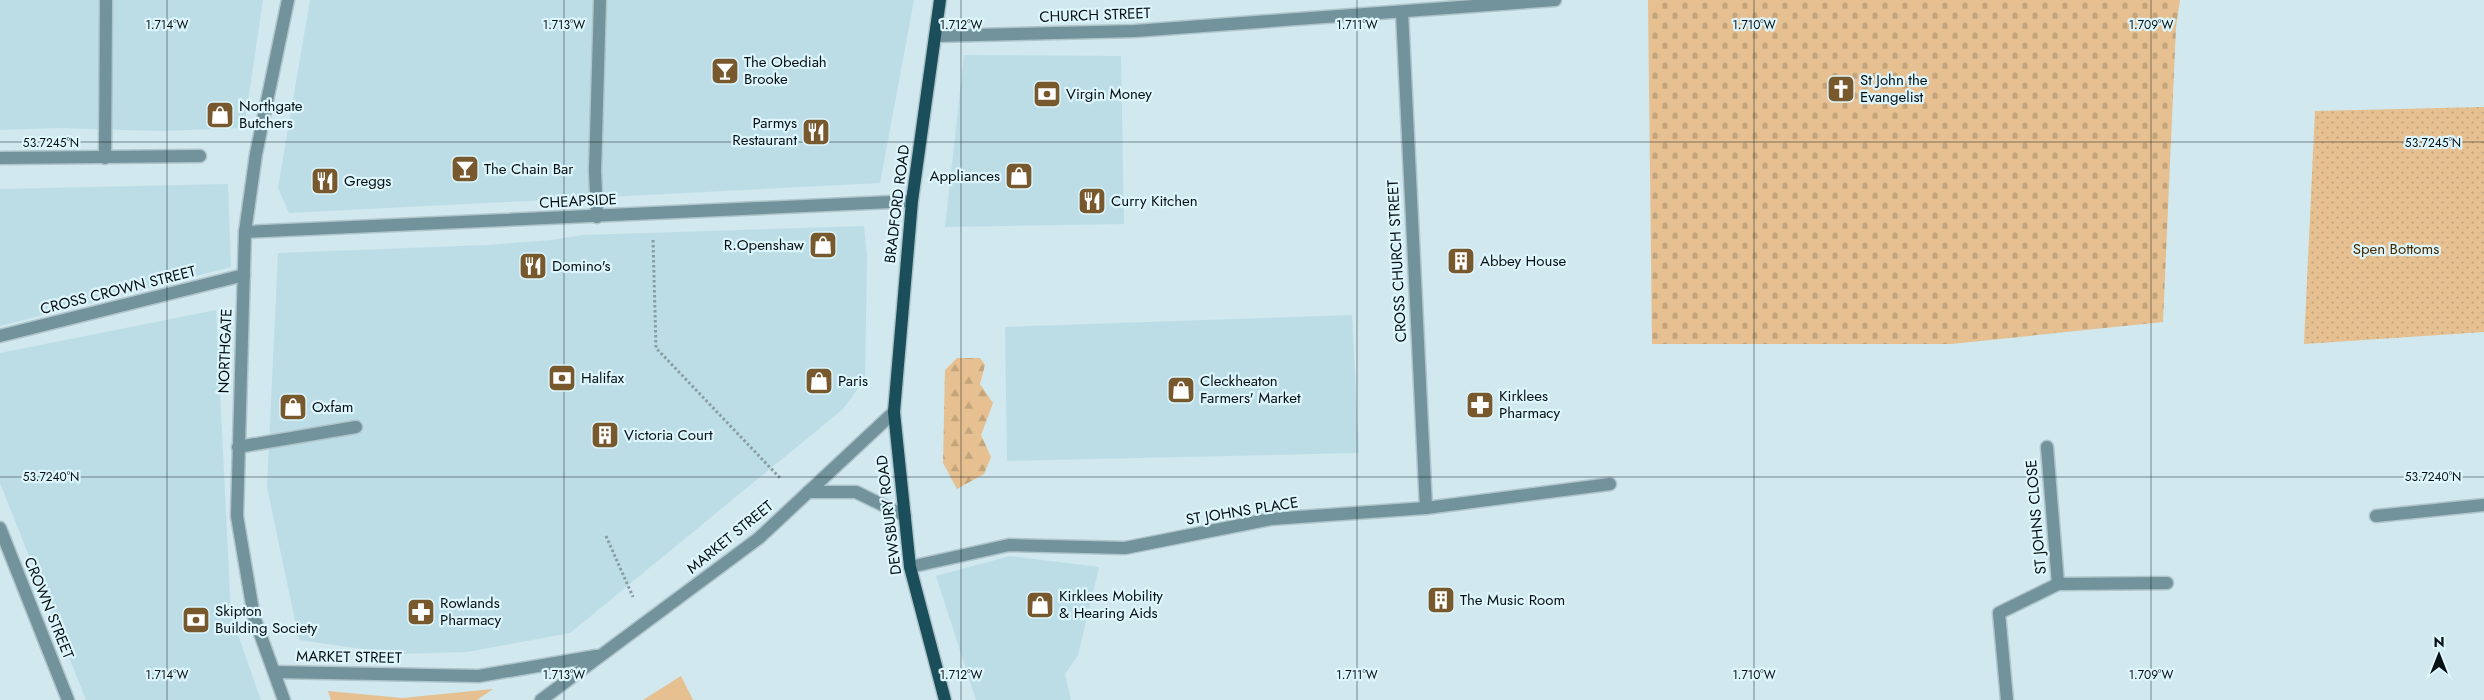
<svg xmlns="http://www.w3.org/2000/svg" width="2484" height="700" viewBox="0 0 2484 700" font-family="Jost,sans-serif">
  <style>
    .built { fill: #bcdde6 }
    .green { fill: #e6c090 }
    .forest { fill: url(#forest-firs) }
    .cemetery { fill: url(#cemetery-stones) }
    .park { fill: url(#park-dots) }
    .lines { fill: none; stroke-linecap: round; stroke-linejoin: round }
    .minor-casing { stroke: #b0c5cb; stroke-width: 15 }
    .major-casing { stroke: #b0c5cb; stroke-width: 15 }
    .path { stroke: #899ca0; stroke-width: 3; stroke-dasharray: 2.5 2.5; stroke-linecap: butt }
    .minor { stroke: #72939b; stroke-width: 12 }
    .major { stroke: #1a4e5a; stroke-width: 12 }
    .ticks { fill: none; stroke: #071012; stroke-width: 1; stroke-opacity: 0.45 }
    .labels { text-anchor: middle; stroke-width: 4.5; stroke-linejoin: round; paint-order: stroke }
    .street-label { font-size: 15px; fill: #071012; stroke: #ddf5fc }
    .poi-label { font-size: 15px; fill: #071012; stroke: #ddf5fc; text-anchor: start }
    .park-label { font-size: 15px; fill: #462b00; stroke: #ddf5fc }
    .ticks-label { font-size: 12px; text-anchor: middle; fill: #071012; stroke: #ddf5fc; stroke-width: 4.5; stroke-linejoin: round; paint-order: stroke }
  </style>
  <defs>
    <pattern id="forest-firs" width="22" height="20" patternUnits="userSpaceOnUse" patternTransform="scale(1.25)"><rect width="22" height="20" fill="#e6c090"/><path d="M5 1l3.5 6h-7zM16 11l3.5 6h-7z" fill="#c4a47b"/></pattern>
    <pattern id="cemetery-stones" width="16" height="16" patternUnits="userSpaceOnUse" patternTransform="scale(1.25)"><rect width="16" height="16" fill="#e6c090"/><path d="M2 7V4a2 2 0 0 1 4 0v3zM10 15v-3a2 2 0 0 1 4 0v3z" fill="#c4a47b"/></pattern>
    <pattern id="park-dots" width="8" height="8" patternUnits="userSpaceOnUse" patternTransform="scale(1.25)"><rect width="8" height="8" fill="#e6c090"/><path d="M2 2h.1M6 6h.1" fill="none" stroke="#c4a47b" stroke-width="1.8" stroke-linecap="round"/></pattern>
  </defs>
  <rect width="100%" height="100%" fill="#d0e8ee"/>
  <!-- built -->
  <g class="built">
    <polygon points="0,0 263,0 244,128 159,131 58,128 0,130"/>
    <polygon points="310,0 914,0 880,183 289,213 278,188"/>
    <polygon points="964,55 1121,56 1124,224 945,227"/>
    <polygon points="228,184 231,267 0,326 0,189"/>
    <polygon points="864,226 867,257 865,379 843,409 570,633 467,652 398,654 299,640 267,487 278,253 487,245 551,240 583,235"/>
    <polygon points="216,310 231,615 261,700 86,700 0,483 0,353"/>
    <polygon points="1352,315 1359,453 1007,461 1005,327"/>
    <polygon points="1010,556 1099,567 1078,655 1065,674 1071,700 976,700 936,576"/>
  </g>
  <!-- green -->
  <g class="green">
    <polygon points="681,676 693,700 643,700"/>
    <polygon points="493,689 477,700 331,700 328,691 402,698"/>
  </g>
  <!-- forest -->
  <polygon class="forest" points="957,358 980,358 985,365 980,384 993,403 981,435 991,457 984,474 957,489 943,463 945,370"/>
  <!-- cemetery -->
  <polygon class="cemetery" points="1648,0 2180,0 2176,27 2163,322 1951,344 1652,344"/>
  <!-- park -->
  <polygon class="park" points="2484,107 2484,332 2304,344 2315,111"/>
  <g class="lines">
    <defs>
      <g id="minor">
        <polyline points="1402,12 1426,508"/>
        <polyline points="935,36 1135,31 1555,0"/>
        <polyline points="0,158 200,156"/>
        <polyline points="105,158 106,0"/>
        <polyline points="597,217 595,171 600,0"/>
        <polyline points="245,232 912,201"/>
        <polyline points="0,336 244,275"/>
        <polyline points="238,447 356,427"/>
        <polyline points="2047,447 2058,584"/>
        <polyline points="808,492 856,492 905,516"/>
        <polyline points="2376,516 2484,505"/>
        <polyline points="0,528 68,700"/>
        <polyline points="910,567 1009,545 1125,548 1271,519 1426,508 1610,484"/>
        <polyline points="275,672 479,676 596,656"/>
        <polyline points="284,700 254,617 237,516 245,232 256,154 288,0"/>
        <polyline points="541,700 759,538 894,412"/>
        <polyline points="2007,700 1999,613 2058,584 2167,583"/>
      </g>
      <polyline id="major" points="940,0 912,201 894,412 910,567 945,700"/>
    </defs>
    <!-- minor casing -->
    <use href="#minor" class="minor-casing"/>
    <!-- major casing -->
    <use href="#major" class="major-casing"/>
    <!-- path -->
    <g class="path">
      <polyline points="653,240 656,348 781,479"/>
      <polyline points="606,536 633,597"/>
    </g>
    <!-- minor -->
    <use href="#minor" class="minor"/>
    <!-- major -->
    <use href="#major" class="major"/>
  </g>
  <!-- ticks -->
  <path class="ticks" d="M167,0V700M564,0V700M961,0V700M1357,0V700M1754,0V700M2151,0V700M0,142H2484M0,477H2484"/>
  <!-- icons -->
  <defs>
    <symbol id="bar-square" viewBox="-11 -11 22 22"><rect x="-9" y="-9" width="18" height="18" rx="4" fill="#78592e" stroke="#ddf5fc"/><path d="M-6-5H6L.8 .8V4.5H3.5V6h-7V4.5H-.8V.8Z" fill="#fff"/></symbol>
    <symbol id="church-square" viewBox="-11 -11 22 22"><rect x="-9" y="-9" width="18" height="18" rx="4" fill="#78592e" stroke="#ddf5fc"/><path d="M-1.2-6h2.4v3.5h3.3v2.4h-3.3V6h-2.4V-.1h-3.3v-2.4h3.3Z" fill="#fff"/></symbol>
    <symbol id="bank-square" viewBox="-11 -11 22 22"><rect x="-9" y="-9" width="18" height="18" rx="4" fill="#78592e" stroke="#ddf5fc"/><path d="M-6-4H6V4H-6ZM0-2.3a2.3 2.3 0 1 0 0 4.6a2.3 2.3 0 1 0 0-4.6Z" fill="#fff"/></symbol>
    <symbol id="shop-square" viewBox="-11 -11 22 22"><rect x="-9" y="-9" width="18" height="18" rx="4" fill="#78592e" stroke="#ddf5fc"/><path d="M-5-2.5h2.3a2.7 3.5 0 0 1 5.4 0H5L5.5 6h-11ZM-1.5-2.5h3a1.5 2.3 0 0 0-3 0Z" fill="#fff"/></symbol>
    <symbol id="restaurant-square" viewBox="-11 -11 22 22"><rect x="-9" y="-9" width="18" height="18" rx="4" fill="#78592e" stroke="#ddf5fc"/><path d="M-5-6h1v4h1v-4h1v4h1v-4h1v5L-1.5 .5V6h-2V.5L-5-1ZM5-6V6H3V1.5H1.5Q1.5-4 5-6Z" fill="#fff"/></symbol>
    <symbol id="building-square" viewBox="-11 -11 22 22"><rect x="-9" y="-9" width="18" height="18" rx="4" fill="#78592e" stroke="#ddf5fc"/><path d="M-4-6H4V6H1V3H-1V6H-4ZM-2.5-4.3h1.7v1.8h-1.7ZM.8-4.3h1.7v1.8H.8ZM-2.5-1h1.7V.8h-1.7ZM.8-1h1.7V.8H.8Z" fill="#fff"/></symbol>
    <symbol id="pharmacy-square" viewBox="-11 -11 22 22"><rect x="-9" y="-9" width="18" height="18" rx="4" fill="#78592e" stroke="#ddf5fc"/><path d="M-2-6h4v4h4v4h-4v4h-4v-4h-4v-4h4Z" fill="#fff"/></symbol>
  </defs>
  <g fill-rule="evenodd">
    <use href="#bar-square" x="709" y="55" width="32" height="32"/>
    <use href="#church-square" x="1825" y="73" width="32" height="32"/>
    <use href="#bank-square" x="1031" y="78" width="32" height="32"/>
    <use href="#shop-square" x="204" y="99" width="32" height="32"/>
    <use href="#restaurant-square" x="800" y="116" width="32" height="32"/>
    <use href="#bar-square" x="449" y="153" width="32" height="32"/>
    <use href="#shop-square" x="1003" y="160" width="32" height="32"/>
    <use href="#restaurant-square" x="309" y="165" width="32" height="32"/>
    <use href="#restaurant-square" x="1076" y="185" width="32" height="32"/>
    <use href="#shop-square" x="807" y="229" width="32" height="32"/>
    <use href="#building-square" x="1445" y="245" width="32" height="32"/>
    <use href="#restaurant-square" x="517" y="250" width="32" height="32"/>
    <use href="#bank-square" x="546" y="362" width="32" height="32"/>
    <use href="#shop-square" x="803" y="365" width="32" height="32"/>
    <use href="#shop-square" x="1165" y="374" width="32" height="32"/>
    <use href="#pharmacy-square" x="1464" y="389" width="32" height="32"/>
    <use href="#shop-square" x="277" y="391" width="32" height="32"/>
    <use href="#building-square" x="589" y="419" width="32" height="32"/>
    <use href="#building-square" x="1425" y="584" width="32" height="32"/>
    <use href="#shop-square" x="1024" y="589" width="32" height="32"/>
    <use href="#pharmacy-square" x="405" y="596" width="32" height="32"/>
    <use href="#bank-square" x="180" y="604" width="32" height="32"/>
  </g>
  <g class="labels">
    <!-- street labels -->
    <g class="street-label">
      <text transform="translate(1095 15) rotate(-2)" y="5">CHURCH STREET</text>
      <text transform="translate(578 201) rotate(-3)" y="5">CHEAPSIDE</text>
      <text transform="translate(897 204) rotate(-83)" y="5">BRADFORD ROAD</text>
      <text transform="translate(1397 261) rotate(-93)" y="5">CROSS CHURCH STREET</text>
      <text transform="translate(118 290) rotate(-14)" y="5">CROSS CROWN STREET</text>
      <text transform="translate(225 351) rotate(-88)" y="5">NORTHGATE</text>
      <text transform="translate(1242 511) rotate(-9)" y="5">ST JOHNS PLACE</text>
      <text transform="translate(889 515) rotate(-97)" y="5">DEWSBURY ROAD</text>
      <text transform="translate(2036 517) rotate(-95)" y="5">ST JOHNS CLOSE</text>
      <text transform="translate(730 537) rotate(-39)" y="5">MARKET STREET</text>
      <text transform="translate(49 608) rotate(68)" y="5">CROWN STREET</text>
      <text transform="translate(349 657) rotate(1)" y="5">MARKET STREET</text>
    </g>
    <!-- poi labels -->
    <g class="poi-label">
      <text x="744" y="67">The Obediah<tspan x="744" dy="17">Brooke</tspan></text>
      <text x="1860" y="85">St John the<tspan x="1860" dy="17">Evangelist</tspan></text>
      <text x="1066" y="99">Virgin Money</text>
      <text x="239" y="111">Northgate<tspan x="239" dy="17">Butchers</tspan></text>
      <text x="797" y="128" text-anchor="end">Parmys<tspan x="797" dy="17">Restaurant</tspan></text>
      <text x="484" y="174">The Chain Bar</text>
      <text x="1000" y="181" text-anchor="end">Appliances</text>
      <text x="344" y="186">Greggs</text>
      <text x="1111" y="206">Curry Kitchen</text>
      <text x="804" y="250" text-anchor="end">R.Openshaw</text>
      <text x="1480" y="266">Abbey House</text>
      <text x="552" y="271">Domino's</text>
      <text x="581" y="383">Halifax</text>
      <text x="838" y="386">Paris</text>
      <text x="1200" y="386">Cleckheaton<tspan x="1200" dy="17">Farmers' Market</tspan></text>
      <text x="1499" y="401">Kirklees<tspan x="1499" dy="17">Pharmacy</tspan></text>
      <text x="312" y="412">Oxfam</text>
      <text x="624" y="440">Victoria Court</text>
      <text x="1059" y="601">Kirklees Mobility<tspan x="1059" dy="17">&amp; Hearing Aids</tspan></text>
      <text x="1460" y="605">The Music Room</text>
      <text x="440" y="608">Rowlands<tspan x="440" dy="17">Pharmacy</tspan></text>
      <text x="215" y="616">Skipton<tspan x="215" dy="17">Building Society</tspan></text>
    </g>
    <!-- park labels -->
    <g class="park-label">
      <text x="2396" y="254">Spen Bottoms</text>
    </g>
  </g>
  <g class="ticks-label">
    <text x="167" y="29">1.714°W</text>
    <text x="564" y="29">1.713°W</text>
    <text x="961" y="29">1.712°W</text>
    <text x="1357" y="29">1.711°W</text>
    <text x="1754" y="29">1.710°W</text>
    <text x="2151" y="29">1.709°W</text>
    <text x="51" y="147">53.7245°N</text>
    <text x="2433" y="147">53.7245°N</text>
    <text x="51" y="481">53.7240°N</text>
    <text x="2433" y="481">53.7240°N</text>
    <text x="167" y="679">1.714°W</text>
    <text x="564" y="679">1.713°W</text>
    <text x="961" y="679">1.712°W</text>
    <text x="1357" y="679">1.711°W</text>
    <text x="1754" y="679">1.710°W</text>
    <text x="2151" y="679">1.709°W</text>
  </g>
  <!-- north arrow -->
  <g transform="translate(2439 655)" stroke="#ddf5fc" stroke-width="4" paint-order="stroke">
  <path d="M0-4L9 19L0 12L-9 19Z" fill="#071012"/>
  <text y="-8" font-size="14" font-weight="bold" text-anchor="middle" fill="#071012">N</text>
  </g>
</svg>
